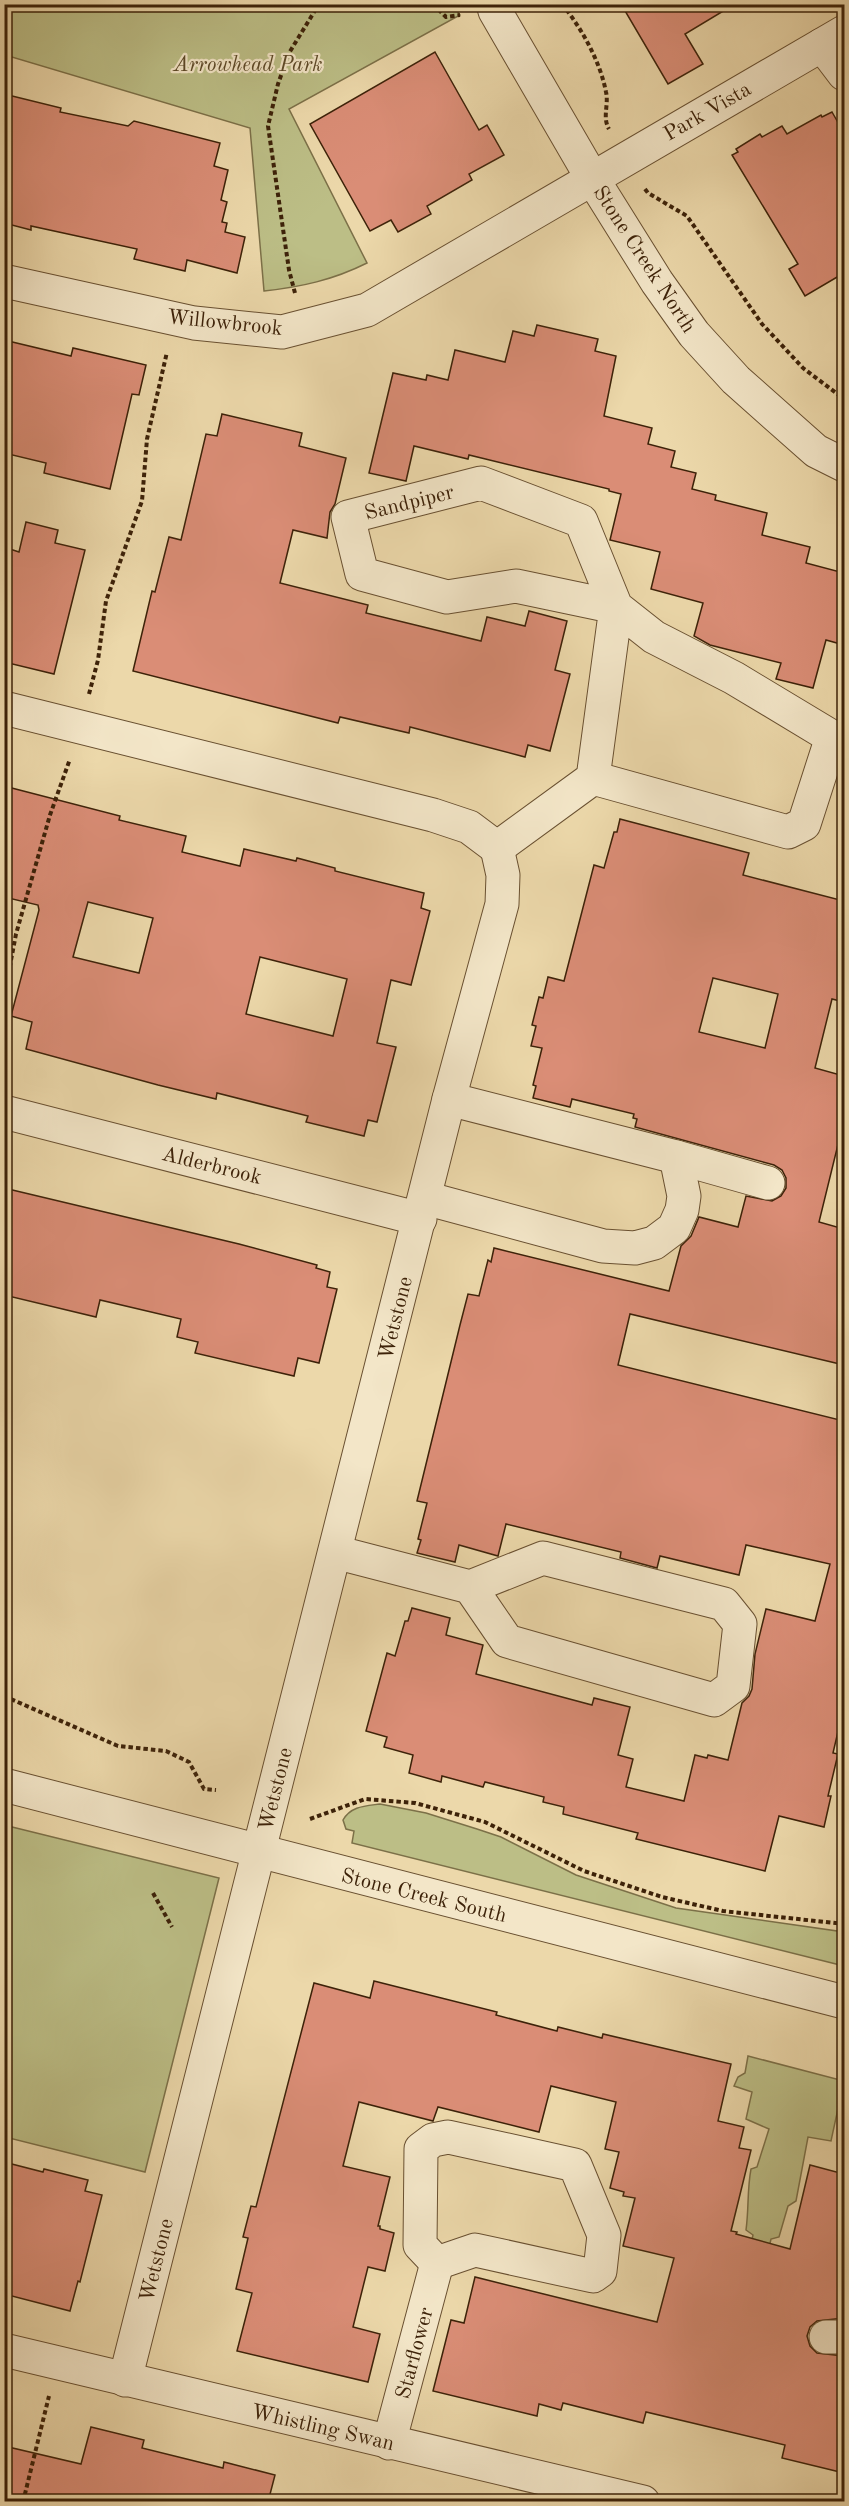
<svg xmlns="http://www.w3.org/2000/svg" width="849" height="2506" viewBox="0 0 849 2506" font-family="'Old Standard TT',serif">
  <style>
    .green { fill: #bcbe86; stroke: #7c7048; stroke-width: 1.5 }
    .building { fill: #da8d76; stroke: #3d2209; stroke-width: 1.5; fill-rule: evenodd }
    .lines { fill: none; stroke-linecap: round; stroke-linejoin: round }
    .minor-casing { stroke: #695031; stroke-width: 35 }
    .path { stroke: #3d2209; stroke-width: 4; stroke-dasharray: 4.5 3; stroke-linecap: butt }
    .minor { stroke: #f3e6c8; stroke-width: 33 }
    .labels { text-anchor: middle; stroke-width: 4.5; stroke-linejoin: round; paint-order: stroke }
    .park-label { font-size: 21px; font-style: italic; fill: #5d4928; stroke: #f3e6c8 }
    .street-label { font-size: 21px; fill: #3d2209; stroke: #f3e6c8 }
  </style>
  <rect width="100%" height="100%" fill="#ecd8aa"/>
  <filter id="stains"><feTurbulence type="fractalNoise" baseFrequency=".00333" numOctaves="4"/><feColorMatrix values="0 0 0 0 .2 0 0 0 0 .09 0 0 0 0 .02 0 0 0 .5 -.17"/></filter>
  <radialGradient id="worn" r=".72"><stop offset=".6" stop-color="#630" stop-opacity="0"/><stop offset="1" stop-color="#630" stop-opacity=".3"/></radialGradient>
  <!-- green -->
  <g class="green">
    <path d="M453,5L460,15L289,109L367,263C333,280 301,287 264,291L250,128L5,55V5Z"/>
    <path d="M380,1804L426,1813L477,1829L501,1837L576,1875L676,1908L844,1932V1966L352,1843L354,1831L346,1829L343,1820C351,1806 365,1806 380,1804Z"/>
    <polygon points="4,1825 219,1878 145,2172 5,2137"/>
    <path d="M748,2056L844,2081L831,2141L808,2137L796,2201L788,2206L779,2237L771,2239L757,2298L740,2292L753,2235L746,2230C749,2208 747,2190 751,2169L757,2167L769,2129L746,2119L752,2092L734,2086L738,2077L745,2073Z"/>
  </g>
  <!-- building -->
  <g class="building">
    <polygon points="621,4 735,4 685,34 703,64 668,84"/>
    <polygon points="435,52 479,130 487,125 504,155 469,174 472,180 427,206 431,214 398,232 391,220 370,231 310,124"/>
    <polygon points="4,94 61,108 60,112 128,126 134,121 220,143 214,166 228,170 221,200 227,202 222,222 227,223 225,232 245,237 237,273 187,260 185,271 134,259 137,249 31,226 31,230 4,223"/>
    <polygon points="832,112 844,133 844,273 805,296 789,269 798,264 732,155 738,152 736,149 760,134 762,137 782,126 787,134 821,115 822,117"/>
    <polygon points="537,325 598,339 595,351 616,356 604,416 652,428 648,444 675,451 671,467 696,473 692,489 716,495 715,500 767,513 762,535 810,547 806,563 844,573 844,645 826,640 813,688 776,679 781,663 710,645 694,636 703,603 651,589 660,552 610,540 621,494 609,491 609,489 469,455 468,459 414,446 406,481 369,473 393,373 426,380 427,375 448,380 455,350 505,362 513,331 534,336"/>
    <polygon points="4,340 71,356 73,348 146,365 139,395 132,394 110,489 44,473 46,463 4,453"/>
    <polygon points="222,414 302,433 299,446 346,458 335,504 330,512 327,538 293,530 280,583 368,605 366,613 481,641 487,617 525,626 529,611 567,621 555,670 570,674 550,751 528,745 525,757 410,727 409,733 340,717 338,723 133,671 152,591 155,592 169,537 181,540 206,434 217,436"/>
    <polygon points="26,522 58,530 55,543 85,550 54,674 4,662 4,547 19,552"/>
    <path d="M4,786L120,816L119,820L186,836L182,852L240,866L244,849L296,861L297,858L335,868V871L424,893L421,908L430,911L411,985L391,980L377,1043L396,1047L377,1122L368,1120L364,1136L306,1122L308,1116L217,1093L216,1099L158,1085L26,1049L32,1022L11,1016L39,910L38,905L4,897ZM88,902L153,918L139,973L73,957ZM260,957L347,979L333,1036L246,1014Z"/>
    <path d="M620,819L749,853L743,875L844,901V1002L832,999L815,1068L844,1076V1120L819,1222L844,1229V1365L630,1314L618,1365L844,1421V1706L833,1753L838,1754L828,1796H831L824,1827L779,1816L765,1871L636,1839L638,1833L563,1814L564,1807L543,1802L544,1797L485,1782L483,1787L442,1776L441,1782L409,1773L413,1755L384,1747L387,1737L366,1731L387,1653L395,1656L405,1621H408L412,1608L450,1618L446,1635L483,1645L476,1674L592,1705L594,1698L630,1707L618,1755L633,1759L626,1787L684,1801L695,1755L707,1758L708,1755L728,1760L742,1703L749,1696L752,1689L755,1654L766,1609L815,1621L830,1564L746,1545L739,1575L660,1556L657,1568L620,1558L621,1552L506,1524L498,1556L459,1545L455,1562L417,1553L421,1540L418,1539L427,1503L417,1501L460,1325L468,1294L479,1296L488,1260L491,1262L494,1248L669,1291L681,1246L691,1236L699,1217L738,1227L746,1196L772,1201L781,1196L786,1188V1178L782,1170L774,1165L635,1127L637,1119L633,1118L634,1114L572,1099L570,1107L533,1098L536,1086L533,1085L542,1048L531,1046L536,1026L532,1025L539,997L543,998L548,977L564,981L594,865L604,868L614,832H617ZM713,978L778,994L765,1048L699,1032Z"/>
    <polygon points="4,1188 239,1244 317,1265 316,1268 330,1272 327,1287 337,1289 319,1363 298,1358 294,1376 195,1353 198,1342 177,1337 181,1319 100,1300 96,1317 4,1295"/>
    <polygon points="374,1981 497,2012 496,2015 557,2031 558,2027 602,2038 603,2034 731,2064 718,2121 744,2127 739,2148 751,2150 731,2231 737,2232 736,2234 790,2249 810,2165 844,2174 844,2318 817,2321 810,2327 807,2336 810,2346 817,2353 844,2356 844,2473 782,2458 785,2445 646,2412 643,2423 563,2403 561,2410 539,2404 537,2416 433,2391 451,2320 464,2323 475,2277 657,2322 674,2258 623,2246 635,2198 623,2196 624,2192 610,2188 619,2152 605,2149 616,2102 551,2086 539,2132 438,2107 433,2121 359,2102 343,2166 390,2177 378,2226 380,2226 380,2229 394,2233 385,2271 368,2267 353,2327 380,2334 368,2382 237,2351 252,2293 236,2289 248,2238 243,2237 251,2206 256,2207 314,1983 370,1998"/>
    <polygon points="4,2162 43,2172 44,2169 88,2180 85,2191 102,2195 80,2282 78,2281 70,2311 4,2294"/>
    <polygon points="91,2427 144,2440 142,2448 223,2468 224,2462 275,2475 268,2502 4,2502 4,2446 81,2464"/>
  </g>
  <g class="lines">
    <defs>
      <g id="minor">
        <polyline points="493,4 495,11 592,178 657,282 694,334 736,380 816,451 844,465"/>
        <polyline points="822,45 844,74"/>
        <polyline points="4,281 194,323 282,332 367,310 844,32"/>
        <polyline points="4,708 433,815 469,827 497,848"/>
        <polyline points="497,848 593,778 616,607 581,521 481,483 348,517 362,574 447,597 516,586 616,607 654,637 734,678 832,737 804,824 788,832 593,778"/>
        <polyline points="449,1099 676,1157 768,1183"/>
        <polyline points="4,1112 420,1219"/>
        <polyline points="425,1198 603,1246 635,1248 654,1243 674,1228 682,1210 684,1196 676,1157"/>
        <polyline points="335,1552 470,1587 543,1558 724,1604 740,1624 733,1686 714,1700 507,1641 470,1587"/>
        <polyline points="4,1785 844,2002"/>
        <polygon points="448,2137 575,2165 604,2235 600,2271 593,2276 475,2250 437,2263 420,2245 421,2149 433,2140"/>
        <polyline points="826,2337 844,2337"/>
        <polyline points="4,2350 643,2502"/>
        <polyline points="125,2380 449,1099 502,904 503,875 497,848"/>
        <polyline points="389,2443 437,2263"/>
      </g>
    </defs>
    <!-- minor casing -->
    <use href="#minor" class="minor-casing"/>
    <!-- path -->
    <g class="path">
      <polyline points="433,4 446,17 460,15"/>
      <path d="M562,4C582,29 600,61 606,92C609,105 602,117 609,129"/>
      <polyline points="645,189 648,193 687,216 762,324 803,368 844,399"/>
      <polyline points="295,293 289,270 268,126 278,84 289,53 319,4"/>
      <polyline points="89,694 98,660 106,601 142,501 147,439 167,352"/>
      <polyline points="4,997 16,934 50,815 70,759"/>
      <polyline points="4,1696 118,1746 166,1751 189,1762 204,1789 216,1790"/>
      <polyline points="310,1819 365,1799 415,1803 485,1822 584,1871 662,1897 723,1911 844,1924"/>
      <polyline points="153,1893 172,1927"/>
      <polyline points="23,2502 49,2396"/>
    </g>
    <!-- minor -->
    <use href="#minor" class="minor"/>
  </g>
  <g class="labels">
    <!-- park labels -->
    <g class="park-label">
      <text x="248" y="71">Arrowhead Park</text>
    </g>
    <!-- street labels -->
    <g class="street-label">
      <text transform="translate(707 111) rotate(-30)" y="7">Park Vista</text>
      <text transform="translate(645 259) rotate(57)" y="7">Stone Creek North</text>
      <text transform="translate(225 322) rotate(6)" y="7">Willowbrook</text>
      <text transform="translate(409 502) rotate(-14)" y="7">Sandpiper</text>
      <text transform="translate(212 1165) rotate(14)" y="7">Alderbrook</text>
      <text transform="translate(395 1318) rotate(-76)" y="7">Wetstone</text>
      <text transform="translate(275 1789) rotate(-76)" y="7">Wetstone</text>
      <text transform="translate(424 1895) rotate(14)" y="7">Stone Creek South</text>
      <text transform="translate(156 2260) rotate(-76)" y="7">Wetstone</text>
      <text transform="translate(414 2353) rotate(-75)" y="7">Starflower</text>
      <text transform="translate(323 2427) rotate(13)" y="7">Whistling Swan</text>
    </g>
  </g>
  <!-- margin -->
  <rect width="849" height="2506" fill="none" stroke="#ecd8aa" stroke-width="24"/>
  <rect x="6" y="6" width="837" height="2494" fill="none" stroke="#3d2209" stroke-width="3"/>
  <rect x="12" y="12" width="825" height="2482" fill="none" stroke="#3d2209" stroke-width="1.5"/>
  <rect width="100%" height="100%" filter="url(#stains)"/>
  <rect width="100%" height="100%" fill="url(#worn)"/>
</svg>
